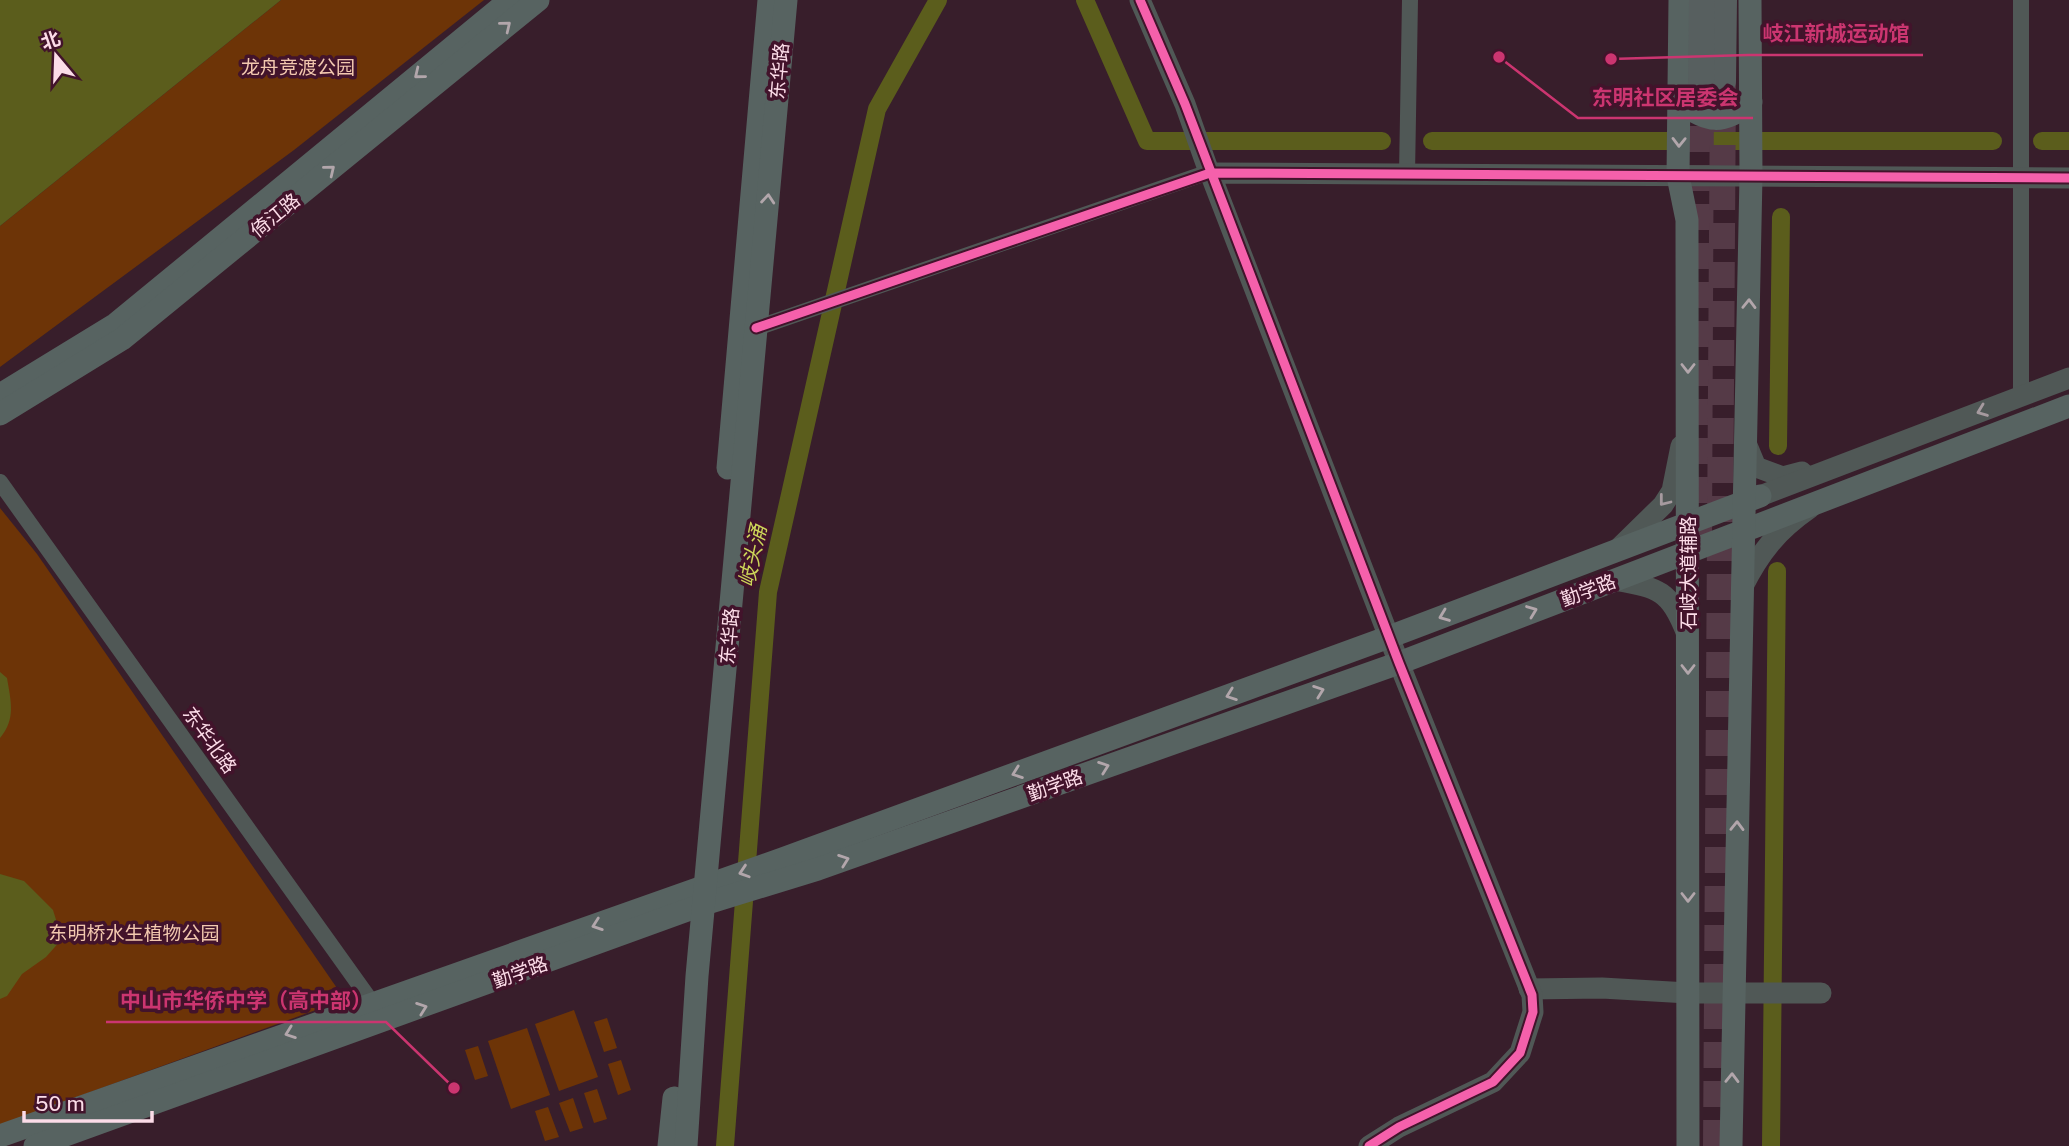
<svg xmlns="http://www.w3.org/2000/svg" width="2069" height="1146" viewBox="0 0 2069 1146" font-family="'Public Sans','Noto Sans SC',sans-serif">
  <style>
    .green { fill: #6d3407 }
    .water { fill: #5b5d1c }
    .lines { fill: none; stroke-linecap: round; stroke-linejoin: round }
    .canal { stroke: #5b5d1c; stroke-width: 18 }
    .primary-tunnel { stroke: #553a47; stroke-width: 26; stroke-dasharray: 26 13; stroke-linecap: butt }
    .minor { stroke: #505856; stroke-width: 16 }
    .tertiary { stroke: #505856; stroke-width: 21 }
    .secondary { stroke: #576361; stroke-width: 23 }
    .primary { stroke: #575f5f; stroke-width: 26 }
    .cycleway-casing { stroke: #42132b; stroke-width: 13 }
    .cycleway { stroke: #f560ab; stroke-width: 9 }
    .oneway { stroke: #b2a6ab }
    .oneway2 { stroke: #a69a9f }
    .labels { text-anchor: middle; stroke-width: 7; stroke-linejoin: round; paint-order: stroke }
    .park-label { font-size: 19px; fill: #f2c8af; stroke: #42132b }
    .street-label { font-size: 19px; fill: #fcdce8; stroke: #42132b }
    .water-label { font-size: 21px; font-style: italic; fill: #cdd559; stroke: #42132b }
    .leader { fill: none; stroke: #cb3570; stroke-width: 2.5 }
    .callout-dot { fill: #cb3570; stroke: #42132b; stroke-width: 2.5 }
    .callout-label { font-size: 21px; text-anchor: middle; font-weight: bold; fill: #cb3570; stroke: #42132b; stroke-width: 7; stroke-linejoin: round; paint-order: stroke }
  </style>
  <rect width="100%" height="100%" fill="#381e2b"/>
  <!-- green -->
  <g class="green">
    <polygon points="281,0 484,0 294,150 0,367 0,226"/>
    <polygon points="0,508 37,554 339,991 324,1007 0,1125"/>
    <polygon points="574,1010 598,1077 559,1091 535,1024"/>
    <polygon points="607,1018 617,1048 604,1052 594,1022"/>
    <polygon points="527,1028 550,1095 511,1109 488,1041"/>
    <polygon points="478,1046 488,1076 475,1080 465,1050"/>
    <polygon points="621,1060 631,1090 618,1095 608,1064"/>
    <polygon points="597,1089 607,1119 594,1123 584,1093"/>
    <polygon points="573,1098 583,1128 570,1132 559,1103"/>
    <polygon points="548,1107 559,1137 545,1141 535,1111"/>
  </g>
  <!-- water -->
  <g class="water">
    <polygon points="0,0 281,0 0,226"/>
    <path d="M0,672L7,678C11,702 16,719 0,738Z"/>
    <polygon points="0,874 24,881 53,910 62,939 46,957 22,974 7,996 0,999"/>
  </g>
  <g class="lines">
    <!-- canal -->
    <g class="canal">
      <polyline points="1085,0 1147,141 1382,141"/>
      <polyline points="1432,141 1993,141"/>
      <polyline points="2042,141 2069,141"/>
      <polyline points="1778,446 1781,217"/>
      <polyline points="725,1146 768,592 877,109 938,0"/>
      <polyline points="1771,1146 1777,571"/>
    </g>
    <!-- primary-tunnel -->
    <g class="primary-tunnel">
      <polyline points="1699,542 1701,82"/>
      <polyline points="1716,1146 1723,81"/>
    </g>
    <!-- minor -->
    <g class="minor">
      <polyline points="2021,0 2021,396"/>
      <polyline points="1407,174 1410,0"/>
      <polyline points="756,328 1209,172"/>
      <polyline points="0,482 378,1011"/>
    </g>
    <!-- tertiary -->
    <g class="tertiary">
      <polyline points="1140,0 1185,104 1209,172"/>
      <polyline points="1746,443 1756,467 1783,477 1802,472"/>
      <polyline points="1760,496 2069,378"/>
      <polyline points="1617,550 1663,505 1672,491 1681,446"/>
      <path d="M1614,580C1659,588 1669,589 1687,634"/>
      <path d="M1742,588C1760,552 1777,531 1810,508"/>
      <polyline points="1529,989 1602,988 1688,993 1821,993"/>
      <polyline points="1369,1146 1399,1127 1493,1082 1520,1053 1533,1012 1532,995 1399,663 1210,173 2069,178"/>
    </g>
    <!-- secondary -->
    <g class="secondary">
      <polyline points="1680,0 1678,176 1687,220 1688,1146"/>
      <path d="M1679,101C1707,123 1723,125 1751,102"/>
      <polyline points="0,395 116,324 510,0"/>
      <polyline points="0,414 122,339 538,0"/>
      <polyline points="728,468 769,0"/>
      <polyline points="0,1136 782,859 1389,637 1760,496"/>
      <polyline points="35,1146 704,904 818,869 1399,663 2069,406"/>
      <polyline points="669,1146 674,1098"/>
      <polyline points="686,1146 697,976 786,0"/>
      <polyline points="1731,1146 1751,176 1750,0"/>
    </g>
    <!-- primary -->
    <g class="primary">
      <polyline points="1723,81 1724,0"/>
      <polyline points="1701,82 1702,0"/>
    </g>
    <defs>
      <g id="cycleway">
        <polyline points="1140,0 1185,104 1399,663 1532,995 1533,1012 1520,1053 1493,1082 1399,1127 1369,1146"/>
        <polyline points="756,328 1210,173 2069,178"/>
      </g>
    </defs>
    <!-- cycleway casing -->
    <use href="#cycleway" class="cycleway-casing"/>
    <!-- cycleway -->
    <use href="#cycleway" class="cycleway"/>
  </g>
  <!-- one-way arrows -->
  <defs><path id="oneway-chevron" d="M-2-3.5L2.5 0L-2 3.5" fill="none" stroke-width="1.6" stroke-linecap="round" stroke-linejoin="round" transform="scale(1.75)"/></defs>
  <g class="oneway">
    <use href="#oneway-chevron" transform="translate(506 26) rotate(-39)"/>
    <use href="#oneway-chevron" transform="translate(419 74) rotate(141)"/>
    <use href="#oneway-chevron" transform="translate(1679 142) rotate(91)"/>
    <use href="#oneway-chevron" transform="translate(330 170) rotate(-39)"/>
    <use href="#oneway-chevron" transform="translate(768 199) rotate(-85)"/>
    <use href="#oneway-chevron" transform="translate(1749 304) rotate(-89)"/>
    <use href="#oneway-chevron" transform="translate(1688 368) rotate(90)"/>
    <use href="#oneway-chevron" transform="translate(1532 611) rotate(-21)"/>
    <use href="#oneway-chevron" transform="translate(1444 616) rotate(159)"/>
    <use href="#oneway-chevron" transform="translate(1688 669) rotate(90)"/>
    <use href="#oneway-chevron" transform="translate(1319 691) rotate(-20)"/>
    <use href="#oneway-chevron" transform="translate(1231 695) rotate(160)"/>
    <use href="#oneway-chevron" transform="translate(1104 767) rotate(-20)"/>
    <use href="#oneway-chevron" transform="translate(1017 773) rotate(160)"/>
    <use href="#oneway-chevron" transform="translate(1737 826) rotate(-89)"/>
    <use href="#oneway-chevron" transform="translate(844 860) rotate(-20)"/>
    <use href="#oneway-chevron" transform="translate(744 872) rotate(162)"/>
    <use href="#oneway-chevron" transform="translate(1688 897) rotate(90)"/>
    <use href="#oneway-chevron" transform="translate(597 925) rotate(161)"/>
    <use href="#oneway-chevron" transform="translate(422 1008) rotate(-20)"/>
    <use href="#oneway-chevron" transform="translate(290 1033) rotate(160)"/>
    <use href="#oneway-chevron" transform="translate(1732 1078) rotate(-89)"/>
  </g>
  <g class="oneway2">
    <use href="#oneway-chevron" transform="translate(1982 411) rotate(159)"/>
    <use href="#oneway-chevron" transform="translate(1664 501) rotate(128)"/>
  </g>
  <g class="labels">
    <!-- park labels -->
    <g class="park-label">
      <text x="298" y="74">龙舟竞渡公园</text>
      <text x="134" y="940">东明桥水生植物公园</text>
    </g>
    <!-- street labels -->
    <g class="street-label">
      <text transform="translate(779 71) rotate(-85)" y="7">东华路</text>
      <text transform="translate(275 215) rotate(-39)" y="7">倚江路</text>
      <text transform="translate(1688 573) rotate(-90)" y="7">石岐大道辅路</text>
      <text transform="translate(1588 590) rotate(-21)" y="7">勤学路</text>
      <text transform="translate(729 636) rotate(-85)" y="7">东华路</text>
      <text transform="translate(210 740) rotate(54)" y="7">东华北路</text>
      <text transform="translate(1055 785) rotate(-20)" y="7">勤学路</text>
      <text transform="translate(520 972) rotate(-20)" y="7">勤学路</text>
    </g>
    <!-- water labels -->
    <g class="water-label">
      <text transform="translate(753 556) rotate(-78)" y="7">岐头涌</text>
    </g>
  </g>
  <!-- callouts -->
  <path class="leader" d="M1611 59L1748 55H1923M1499 57L1578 118H1753M454 1088L386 1022H106"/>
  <g class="callout-dot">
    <circle cx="1611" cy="59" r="7"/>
    <circle cx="1499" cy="57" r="7"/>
    <circle cx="454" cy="1088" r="7"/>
  </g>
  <g class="callout-label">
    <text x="1836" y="41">岐江新城运动馆</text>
    <text x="1665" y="105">东明社区居委会</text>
    <text x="246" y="1008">中山市华侨中学（高中部）</text>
  </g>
  <!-- north arrow -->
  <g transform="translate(56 56) rotate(341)" stroke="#42132b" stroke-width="5" paint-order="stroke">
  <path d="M0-5L12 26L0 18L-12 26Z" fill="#fcdce8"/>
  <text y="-10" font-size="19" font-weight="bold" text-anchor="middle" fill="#fcdce8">北</text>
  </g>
  <!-- scale -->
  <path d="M24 1111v10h128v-10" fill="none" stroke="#fcdce8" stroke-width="3.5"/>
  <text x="35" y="1111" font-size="21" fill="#fcdce8" stroke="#42132b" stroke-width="5" paint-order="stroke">50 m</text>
</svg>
